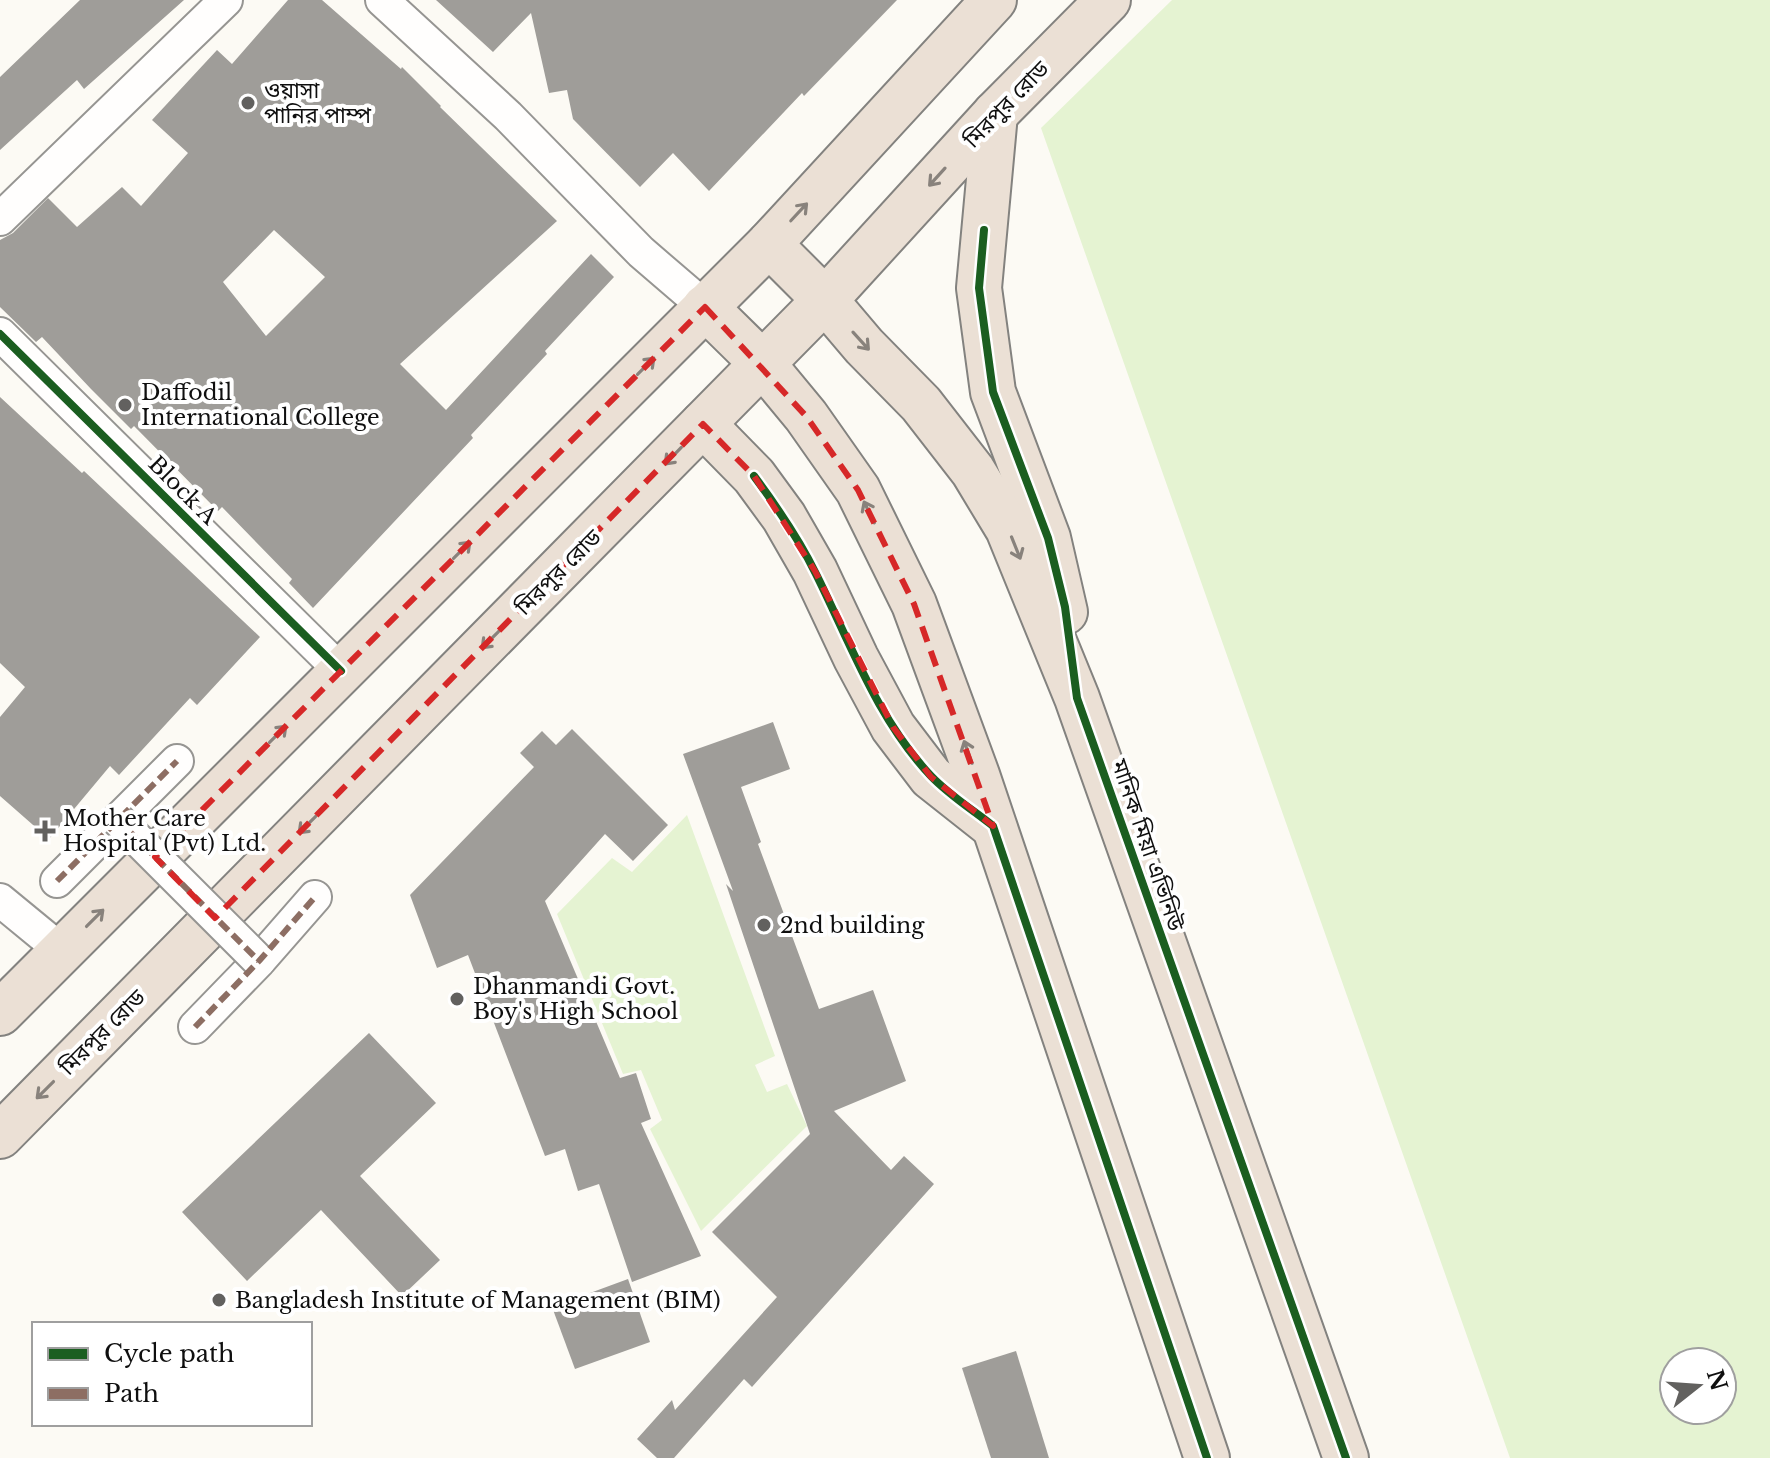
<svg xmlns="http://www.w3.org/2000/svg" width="1770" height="1458" viewBox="0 0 1770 1458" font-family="'Libre Baskerville','Noto Sans Bengali',serif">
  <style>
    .green { fill: #e5f3d2; fill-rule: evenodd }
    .building { fill: #9f9d99; fill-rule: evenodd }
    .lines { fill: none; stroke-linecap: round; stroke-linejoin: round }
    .street-casing { stroke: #969592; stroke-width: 36 }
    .highway-casing { stroke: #83827f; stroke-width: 48 }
    .street { stroke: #fffefd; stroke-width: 32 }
    .highway { stroke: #ebe0d5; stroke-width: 44 }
    .street-bridge-casing { stroke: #969592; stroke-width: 36; stroke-linecap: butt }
    .street-bridge { stroke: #fffefd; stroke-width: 32 }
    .quiet { stroke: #8d6e63; stroke-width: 6; stroke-dasharray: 12 6; stroke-linecap: butt }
    .cycleway-casing { stroke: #fff; stroke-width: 13 }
    .cycleway { stroke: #1b5e20; stroke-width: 8 }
    .oneway { stroke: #88827c }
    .marked { fill: none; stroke: #d62828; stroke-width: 6; stroke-dasharray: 16 10; stroke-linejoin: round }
    .poi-dot { fill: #62615f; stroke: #fff; stroke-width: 3 }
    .labels { text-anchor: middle; stroke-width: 8; stroke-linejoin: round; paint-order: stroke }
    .poi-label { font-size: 22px; fill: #0f0f0f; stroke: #fff; text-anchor: start }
    .street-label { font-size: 22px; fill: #0f0f0f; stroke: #fff }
  </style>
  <rect width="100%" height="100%" fill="#fcfaf4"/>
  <!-- green -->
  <g class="green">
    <path d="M1172,0H1770V1458H1510L1041,128ZM1674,1362H1722V1410H1674Z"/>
    <polygon points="687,815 775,1056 755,1065 767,1092 787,1084 807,1126 701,1231 650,1129 662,1120 641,1070 623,1074 557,914 612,858 632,872"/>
  </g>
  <!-- building -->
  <g class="building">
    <polygon points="80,0 184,0 84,89 77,80 0,150 0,77"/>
    <path d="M288,0H322L401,69L402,67L441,106L440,107L557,221L400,364L446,410L591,254L614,277L545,351L547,354L471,435L473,438L313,608L289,583L292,579L222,507L218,511L134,426L131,429L91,389L42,337L36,342L0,307V240L13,233L48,198L77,227L122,187L141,206L188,153L152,120L217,50L232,64ZM274,230L325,277L266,336L223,282Z"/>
    <polygon points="436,0 897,0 804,96 802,93 709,191 673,153 640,187 573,119 567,90 549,93 531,13 493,52"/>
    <polygon points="0,397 82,473 84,471 260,637 197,705 190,698 119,775 110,766 49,839 0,796 0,717 25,687 0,663"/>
    <polygon points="773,722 790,769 741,787 761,842 758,844 819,1009 873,990 906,1081 834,1111 891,1170 904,1156 934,1184 752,1387 744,1379 674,1458 657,1458 637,1439 672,1400 675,1410 777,1297 712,1232 810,1134 726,884 733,891 683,754"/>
    <polygon points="572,729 668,825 633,861 605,834 545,901 620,1078 636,1073 651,1119 641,1123 701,1256 632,1282 599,1184 578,1191 565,1149 545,1156 468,955 437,968 410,895 534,767 520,753 542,731 556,745"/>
    <polygon points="369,1033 436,1103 360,1176 440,1260 402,1296 321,1210 247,1281 182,1212"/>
    <polygon points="628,1279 650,1342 575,1369 552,1307"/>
    <polygon points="1016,1351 1049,1458 991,1458 962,1368"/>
  </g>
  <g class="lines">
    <defs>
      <g id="street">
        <polyline points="382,0 508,116 641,252 705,307"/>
        <polyline points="0,219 226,0"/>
        <polyline points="0,334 341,671"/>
        <polyline points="57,881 177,761"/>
        <polyline points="0,900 62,951"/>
        <polyline points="195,1027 259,961 315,897"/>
      </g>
      <g id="highway">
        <polyline points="995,114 979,288 993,392 1048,538 1065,612"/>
        <polyline points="769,244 825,300 864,346 921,404 973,471 1008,529 1077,698 1346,1458"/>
        <polyline points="705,307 763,364 806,416 858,490 914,604 977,775 1207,1458"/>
        <polyline points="703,424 754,476 784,517 815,571 856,658 893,727 931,777 993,826"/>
        <polyline points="0,1013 769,244 994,0"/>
        <polyline points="0,1136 825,300 995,114 1108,0"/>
      </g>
    </defs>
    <!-- street casing -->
    <use href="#street" class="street-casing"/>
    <!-- highway casing -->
    <use href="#highway" class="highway-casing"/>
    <!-- street -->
    <use href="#street" class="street"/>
    <!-- highway -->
    <use href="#highway" class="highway"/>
    <defs>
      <polyline id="street-bridge" points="118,820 259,961"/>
    </defs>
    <!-- street-bridge casing -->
    <use href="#street-bridge" class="street-bridge-casing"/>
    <!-- street-bridge -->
    <use href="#street-bridge" class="street-bridge"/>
    <!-- quiet -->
    <g class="quiet">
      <polyline points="118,820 259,961"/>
      <polyline points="57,881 177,761"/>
      <polyline points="195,1027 259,961 315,897"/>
    </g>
    <defs>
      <g id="cycleway">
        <polyline points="984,230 979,288 993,392 1048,538 1065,607 1077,698 1346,1458"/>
        <polyline points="0,334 341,671"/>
        <path d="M754,476C777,507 799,539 816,574C850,642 877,719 931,776C949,795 973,810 993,826L1207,1458"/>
      </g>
    </defs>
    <!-- cycleway casing -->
    <use href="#cycleway" class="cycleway-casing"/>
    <!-- cycleway -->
    <use href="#cycleway" class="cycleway"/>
  </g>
  <!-- one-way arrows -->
  <defs><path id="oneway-shaft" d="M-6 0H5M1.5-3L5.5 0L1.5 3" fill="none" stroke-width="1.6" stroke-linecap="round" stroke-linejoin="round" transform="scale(2)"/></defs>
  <g class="oneway">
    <use href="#oneway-shaft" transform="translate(937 177) rotate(132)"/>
    <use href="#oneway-shaft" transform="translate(799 212) rotate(-47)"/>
    <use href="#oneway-shaft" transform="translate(861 341) rotate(48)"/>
    <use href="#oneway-shaft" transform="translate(646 366) rotate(-45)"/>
    <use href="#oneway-shaft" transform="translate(673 456) rotate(134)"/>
    <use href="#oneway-shaft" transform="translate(869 512) rotate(-116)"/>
    <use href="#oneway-shaft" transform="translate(1016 548) rotate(68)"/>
    <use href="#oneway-shaft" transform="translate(462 550) rotate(-45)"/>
    <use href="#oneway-shaft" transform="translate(490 640) rotate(135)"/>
    <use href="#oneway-shaft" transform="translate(278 734) rotate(-45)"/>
    <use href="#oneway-shaft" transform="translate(968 752) rotate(-110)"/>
    <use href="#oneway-shaft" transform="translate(307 825) rotate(135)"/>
    <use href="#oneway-shaft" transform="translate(95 918) rotate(-45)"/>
    <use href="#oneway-shaft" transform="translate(45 1090) rotate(135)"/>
  </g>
  <!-- marked area -->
  <path class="marked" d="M705,307L806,416L858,490L914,604L993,826L931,777L893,727L815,571L754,476L703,424L215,918L155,857Z"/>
  <!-- markers -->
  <g class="poi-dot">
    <circle cx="248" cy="103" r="8"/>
    <circle cx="125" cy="405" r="8"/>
    <path d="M41 819h8v8h8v8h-8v8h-8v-8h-8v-8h8z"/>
    <circle cx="764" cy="925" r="8"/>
    <circle cx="457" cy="999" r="8"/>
    <circle cx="219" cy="1300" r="8"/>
  </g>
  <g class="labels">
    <!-- poi labels -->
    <g class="poi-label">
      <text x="264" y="98">ওয়াসা<tspan x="264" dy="25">পানির পাম্প</tspan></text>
      <text x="141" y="400">Daffodil<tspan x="141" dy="25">International College</tspan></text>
      <text x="63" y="826">Mother Care<tspan x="63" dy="25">Hospital (Pvt) Ltd.</tspan></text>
      <text x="780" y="933">2nd building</text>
      <text x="473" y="994">Dhanmandi Govt.<tspan x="473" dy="25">Boy's High School</tspan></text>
      <text x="235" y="1308">Bangladesh Institute of Management (BIM)</text>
    </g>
    <!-- street labels -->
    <g class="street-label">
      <text transform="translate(1006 104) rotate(-46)" y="8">মিরপুর রোড</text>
      <text transform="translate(183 490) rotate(45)" y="8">Block A</text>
      <text transform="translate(558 572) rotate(-45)" y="8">মিরপুর রোড</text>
      <text transform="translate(1148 845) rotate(71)" y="8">মানিক মিয়া এভিনিউ</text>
      <text transform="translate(102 1032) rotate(-45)" y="8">মিরপুর রোড</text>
    </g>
  </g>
  <!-- legend -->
  <rect x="32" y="1322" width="280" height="104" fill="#ffffff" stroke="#9f9f9f" stroke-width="2"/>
  <rect x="48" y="1348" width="40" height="12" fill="#1b5e20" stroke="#9f9f9f" stroke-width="2"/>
  <text x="104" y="1362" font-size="24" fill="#0f0f0f">Cycle path</text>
  <rect x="48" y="1388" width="40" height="12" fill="#8d6e63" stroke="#9f9f9f" stroke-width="2"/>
  <text x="104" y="1402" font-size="24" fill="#0f0f0f">Path</text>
  <!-- north arrow -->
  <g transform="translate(1698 1386) rotate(73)"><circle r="38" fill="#ffffff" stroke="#9f9f9f" stroke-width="2"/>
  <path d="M0-6L14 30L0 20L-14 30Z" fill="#62615f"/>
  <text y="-12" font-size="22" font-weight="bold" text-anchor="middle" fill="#0f0f0f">N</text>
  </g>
</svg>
